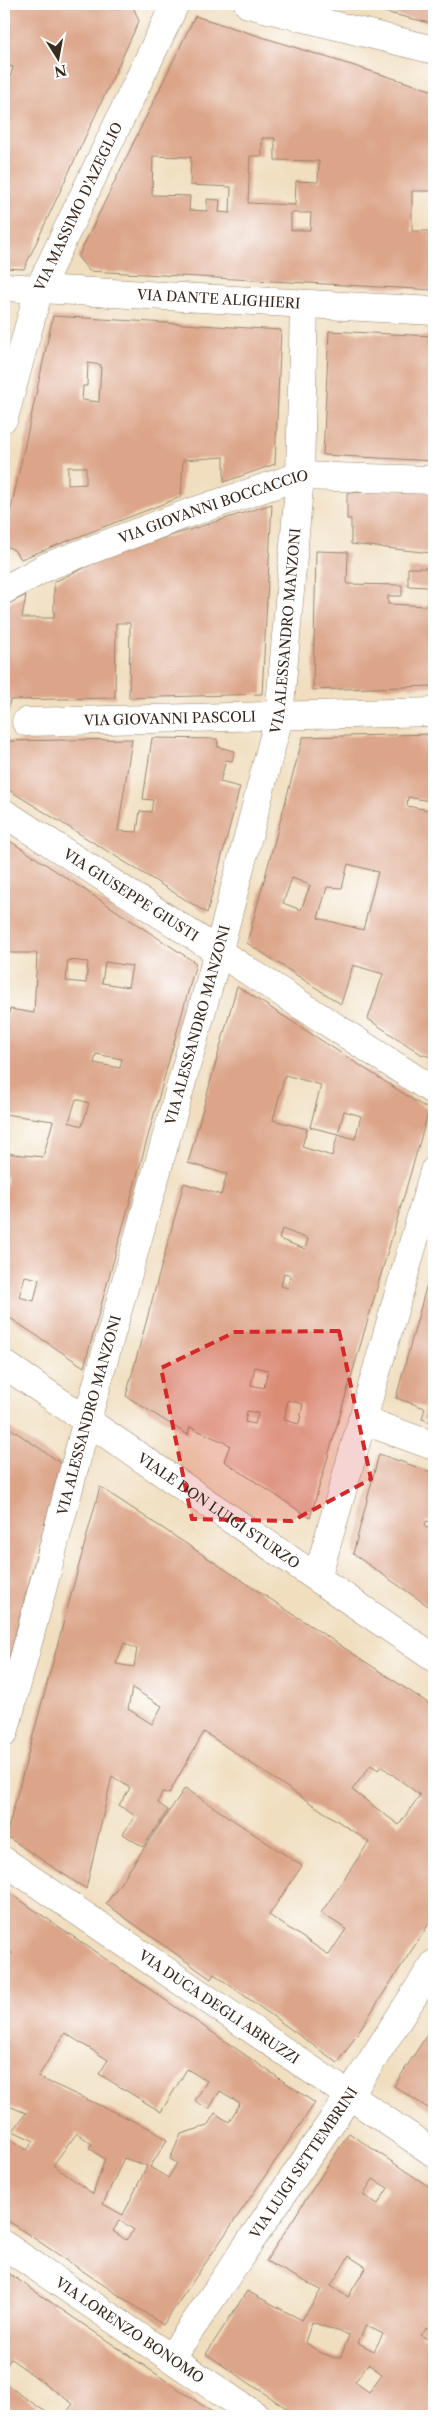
<svg xmlns="http://www.w3.org/2000/svg" width="438" height="2420" viewBox="0 0 438 2420" font-family="'Libre Caslon Text',serif">
  <style>
    .building { fill: #dca589; fill-rule: evenodd }
    .lines { fill: none; stroke-linecap: round; stroke-linejoin: round }
    .minor-casing { stroke: #96846e; stroke-width: 29 }
    .minor { stroke: #fff; stroke-width: 28 }
    .marked { fill: #d62828; fill-opacity: 0.2; stroke: #d62828; stroke-width: 4; stroke-dasharray: 10 6; stroke-linejoin: round }
    .labels { text-anchor: middle; stroke-width: 5; stroke-linejoin: round; paint-order: stroke }
    .street-label { font-size: 14px; fill: #3b2a1e; stroke: #fff }
  </style>
  <rect width="100%" height="100%" fill="#fff"/>
  <filter id="ink" filterUnits="userSpaceOnUse"><feTurbulence type="fractalNoise" baseFrequency=".02" numOctaves="2"/><feDisplacementMap in="SourceGraphic" scale="10" xChannelSelector="R" yChannelSelector="G"/><feConvolveMatrix kernelMatrix="1 2 1 2 8 2 1 2 1" color-interpolation-filters="sRGB"/></filter>
  <filter id="wash" filterUnits="userSpaceOnUse"><feTurbulence type="fractalNoise" baseFrequency=".0096" numOctaves="4" result="noise"/><feDisplacementMap in="SourceGraphic" scale="20" xChannelSelector="R" yChannelSelector="G"/><feGaussianBlur stdDeviation="1.12" result="paint"/><feColorMatrix in="noise" values="0 0 0 0 0 0 0 0 0 0 0 0 0 0 0 0 0 1.4 0 .05"/><feComposite in="paint" operator="in"/></filter>
  <g filter="url(#wash)">
    <rect width="100%" height="100%" fill="#f0debf"/>
    <g id="blocks">
      <!-- building -->
      <g class="building">
        <polygon points="4,4 132,4 139,21 24,269 4,268 4,101 13,67 4,65"/>
        <polygon points="352,4 434,4 434,24 351,4"/>
        <path d="M195,16L434,91V191H412V231H434V290L89,271L78,257ZM262,138H275V160L319,161L318,182L296,181L295,205L248,203L250,156H262ZM153,156L191,157L190,185L231,187L230,213L219,212L220,200L207,199V211L189,210L190,196L152,195ZM291,213H311L310,230H291Z"/>
        <path d="M53,316L281,330L275,464L224,482V457L183,460L181,497L21,559L14,550L4,545V541ZM88,363L101,365L99,402L82,400L83,386H87ZM68,467H86V484L68,485Z"/>
        <polygon points="329,331 434,336 434,461 323,455"/>
        <polygon points="408,489 434,490 434,686 313,690 316,551 348,552 347,584 402,585 402,596 388,596 388,604 428,606 428,587 408,586 408,568 430,568 431,553 351,544 351,519 347,519 347,493"/>
        <polygon points="272,504 262,694 129,698 130,623 116,623 115,698 10,700 4,728 4,606 26,595 22,618 54,618 54,582 101,560 154,541"/>
        <path d="M434,734V802L408,797L407,806L434,811V1058L421,1054L368,1019L383,974L353,965L341,1004L247,943L303,737ZM348,864L378,872L363,930L318,918L327,887L342,888ZM292,878L310,885L301,910L283,903Z"/>
        <polygon points="152,738 217,739 218,747 235,751 232,761 226,760 220,782 240,787 207,913 4,787 4,741 132,739 118,831 137,832 140,811 151,812 153,800 143,799"/>
        <path d="M4,837L196,963L84,1367L4,1314V1196L7,1176L4,1175V1153L43,1157L53,1121L4,1114V1012L9,1013L10,1009L34,1013L37,953H4ZM68,960L88,962L86,983L66,981ZM105,962L132,966L128,987L102,983ZM96,1054L122,1059L120,1068L94,1063ZM76,1099L89,1103L82,1126L69,1122ZM25,1276L39,1279L34,1301L19,1297Z"/>
        <path d="M237,986L429,1110L310,1518L224,1461L230,1445L190,1427L188,1435L126,1396L184,1183L221,1195L227,1174L188,1163ZM285,1075L321,1085L310,1127L338,1134L344,1111L361,1116L355,1139L338,1134L332,1156L302,1147L307,1129L273,1120ZM282,1229L308,1239L305,1249L279,1239ZM284,1273L291,1275L288,1288L281,1286ZM255,1367L268,1370L264,1388L251,1385ZM288,1400L303,1404L299,1424L284,1420ZM247,1411L258,1413L255,1424L245,1422Z"/>
        <polygon points="434,1258 434,1423 422,1419 425,1408 396,1398"/>
        <polygon points="4,1424 61,1463 4,1676"/>
        <polygon points="379,1454 434,1473 434,1523 426,1521 425,1527 434,1530 434,1610 353,1554"/>
        <path d="M100,1487L434,1707V1916L338,2063L214,1974L211,1979L106,1904L185,1788L302,1866L269,1915L329,1955L346,1929L321,1913L369,1842L204,1732L169,1793L162,1792L158,1803L168,1810L143,1847L123,1834L135,1816L119,1805L130,1788L112,1776L86,1889L6,1836ZM124,1643L137,1649L134,1667L116,1664ZM132,1688L162,1706L152,1724L128,1709ZM371,1765L378,1770L381,1766L420,1795L399,1825L352,1790Z"/>
        <path d="M4,1889L315,2103L163,2325L4,2218V2135L27,2150L34,2141L13,2131L26,2113L4,2104V1965L12,1953L4,1946ZM65,2033L108,2060L99,2074L161,2112L187,2069L207,2081L195,2101L209,2109L220,2091L240,2103L229,2122L215,2113L207,2126L181,2134L170,2159L177,2163L168,2178L150,2167L167,2140L149,2128L38,2077ZM77,2133L92,2144L89,2148L105,2159L93,2194L53,2165ZM124,2158L147,2166L123,2215L103,2204ZM120,2220L134,2230L126,2240L113,2231Z"/>
        <polygon points="434,2024 434,2112 394,2086"/>
        <path d="M349,2133L434,2190V2333L427,2328L421,2335L434,2344V2416H298L206,2354L247,2291L302,2320L321,2290L266,2261ZM373,2179L388,2188L378,2204L363,2195ZM349,2256L366,2267L348,2297L331,2286ZM312,2322L349,2335L341,2357L335,2358L319,2352L305,2342ZM366,2325L383,2334L374,2351L358,2343ZM368,2364L382,2374L369,2392L355,2382Z"/>
        <polygon points="4,2270 71,2316 218,2416 64,2416 73,2404 11,2359 4,2369"/>
        <polygon points="4,2383 37,2406 52,2416 4,2416"/>
      </g>
    </g>
  </g>
  <g filter="url(#ink)">
    <use href="#blocks" fill-opacity="0" stroke="#96846e" stroke-width="1"/>
    <g class="lines">
      <defs>
        <g id="minor">
          <polyline points="248,4 434,50"/>
          <path id="s1" d="M4,287L434,311"/>
          <path id="s2" d="M4,418L39,289L175,4"/>
          <path id="s3" d="M4,590L48,566L186,514L300,476L434,480"/>
          <path id="s4" d="M26,722L434,712"/>
          <path id="s5" d="M4,813L434,1091"/>
          <path id="s6" d="M4,1364L434,1658"/>
          <polyline points="362,1420 434,1446"/>
          <polyline points="317,1578 434,1171"/>
          <path id="s7" d="M4,1733L87,1420L218,953L279,717L300,476L304,304"/>
          <path id="s8" d="M4,1861L434,2153"/>
          <path id="s9" d="M4,2245L256,2416"/>
          <path id="s10" d="M171,2358L349,2096L434,1964"/>
        </g>
      </defs>
      <!-- minor casing -->
      <use href="#minor" class="minor-casing"/>
      <!-- minor -->
      <use href="#minor" class="minor"/>
    </g>
  </g>
  <!-- marked area -->
  <path class="marked" d="M339,1331L371,1479L292,1521L192,1519L161,1368L235,1332Z"/>
  <g class="labels">
    <!-- street labels -->
    <g class="street-label">
      <text dy="5" stroke="none"><textPath href="#s2" startOffset="225">VIA MASSIMO D'AZEGLIO</textPath></text>
      <text dy="5" stroke="none"><textPath href="#s1" startOffset="215">VIA DANTE ALIGHIERI</textPath></text>
      <text dy="5" stroke="none"><textPath href="#s3" startOffset="226">VIA GIOVANNI BOCCACCIO</textPath></text>
      <text dy="5" stroke="none"><textPath href="#s7" startOffset="1139">VIA ALESSANDRO MANZONI</textPath></text>
      <text dy="5" stroke="none"><textPath href="#s4" startOffset="144">VIA GIOVANNI PASCOLI</textPath></text>
      <text dy="5" stroke="none"><textPath href="#s5" startOffset="151">VIA GIUSEPPE GIUSTI</textPath></text>
      <text dy="5" stroke="none"><textPath href="#s7" startOffset="734">VIA ALESSANDRO MANZONI</textPath></text>
      <text dy="5" stroke="none"><textPath href="#s7" startOffset="329">VIA ALESSANDRO MANZONI</textPath></text>
      <text dy="5" stroke="none"><textPath href="#s6" startOffset="260">VIALE DON LUIGI STURZO</textPath></text>
      <text dy="5" stroke="none"><textPath href="#s8" startOffset="260">VIA DUCA DEGLI ABRUZZI</textPath></text>
      <text dy="5" stroke="none"><textPath href="#s10" startOffset="236">VIA LUIGI SETTEMBRINI</textPath></text>
      <text dy="5" stroke="none"><textPath href="#s9" startOffset="152">VIA LORENZO BONOMO</textPath></text>
    </g>
  </g>
  <!-- margin -->
  <rect width="438" height="2420" fill="none" stroke="#fff" stroke-width="20"/>
  <!-- north arrow -->
  <g transform="translate(58 58) rotate(169)" stroke="#ffffff" stroke-width="4" paint-order="stroke">
  <path d="M0-4L9 19L0 12L-9 19Z" fill="#3b2a1e"/>
  <text y="-8" font-size="14" font-weight="bold" text-anchor="middle" fill="#3b2a1e">N</text>
  </g>
</svg>
